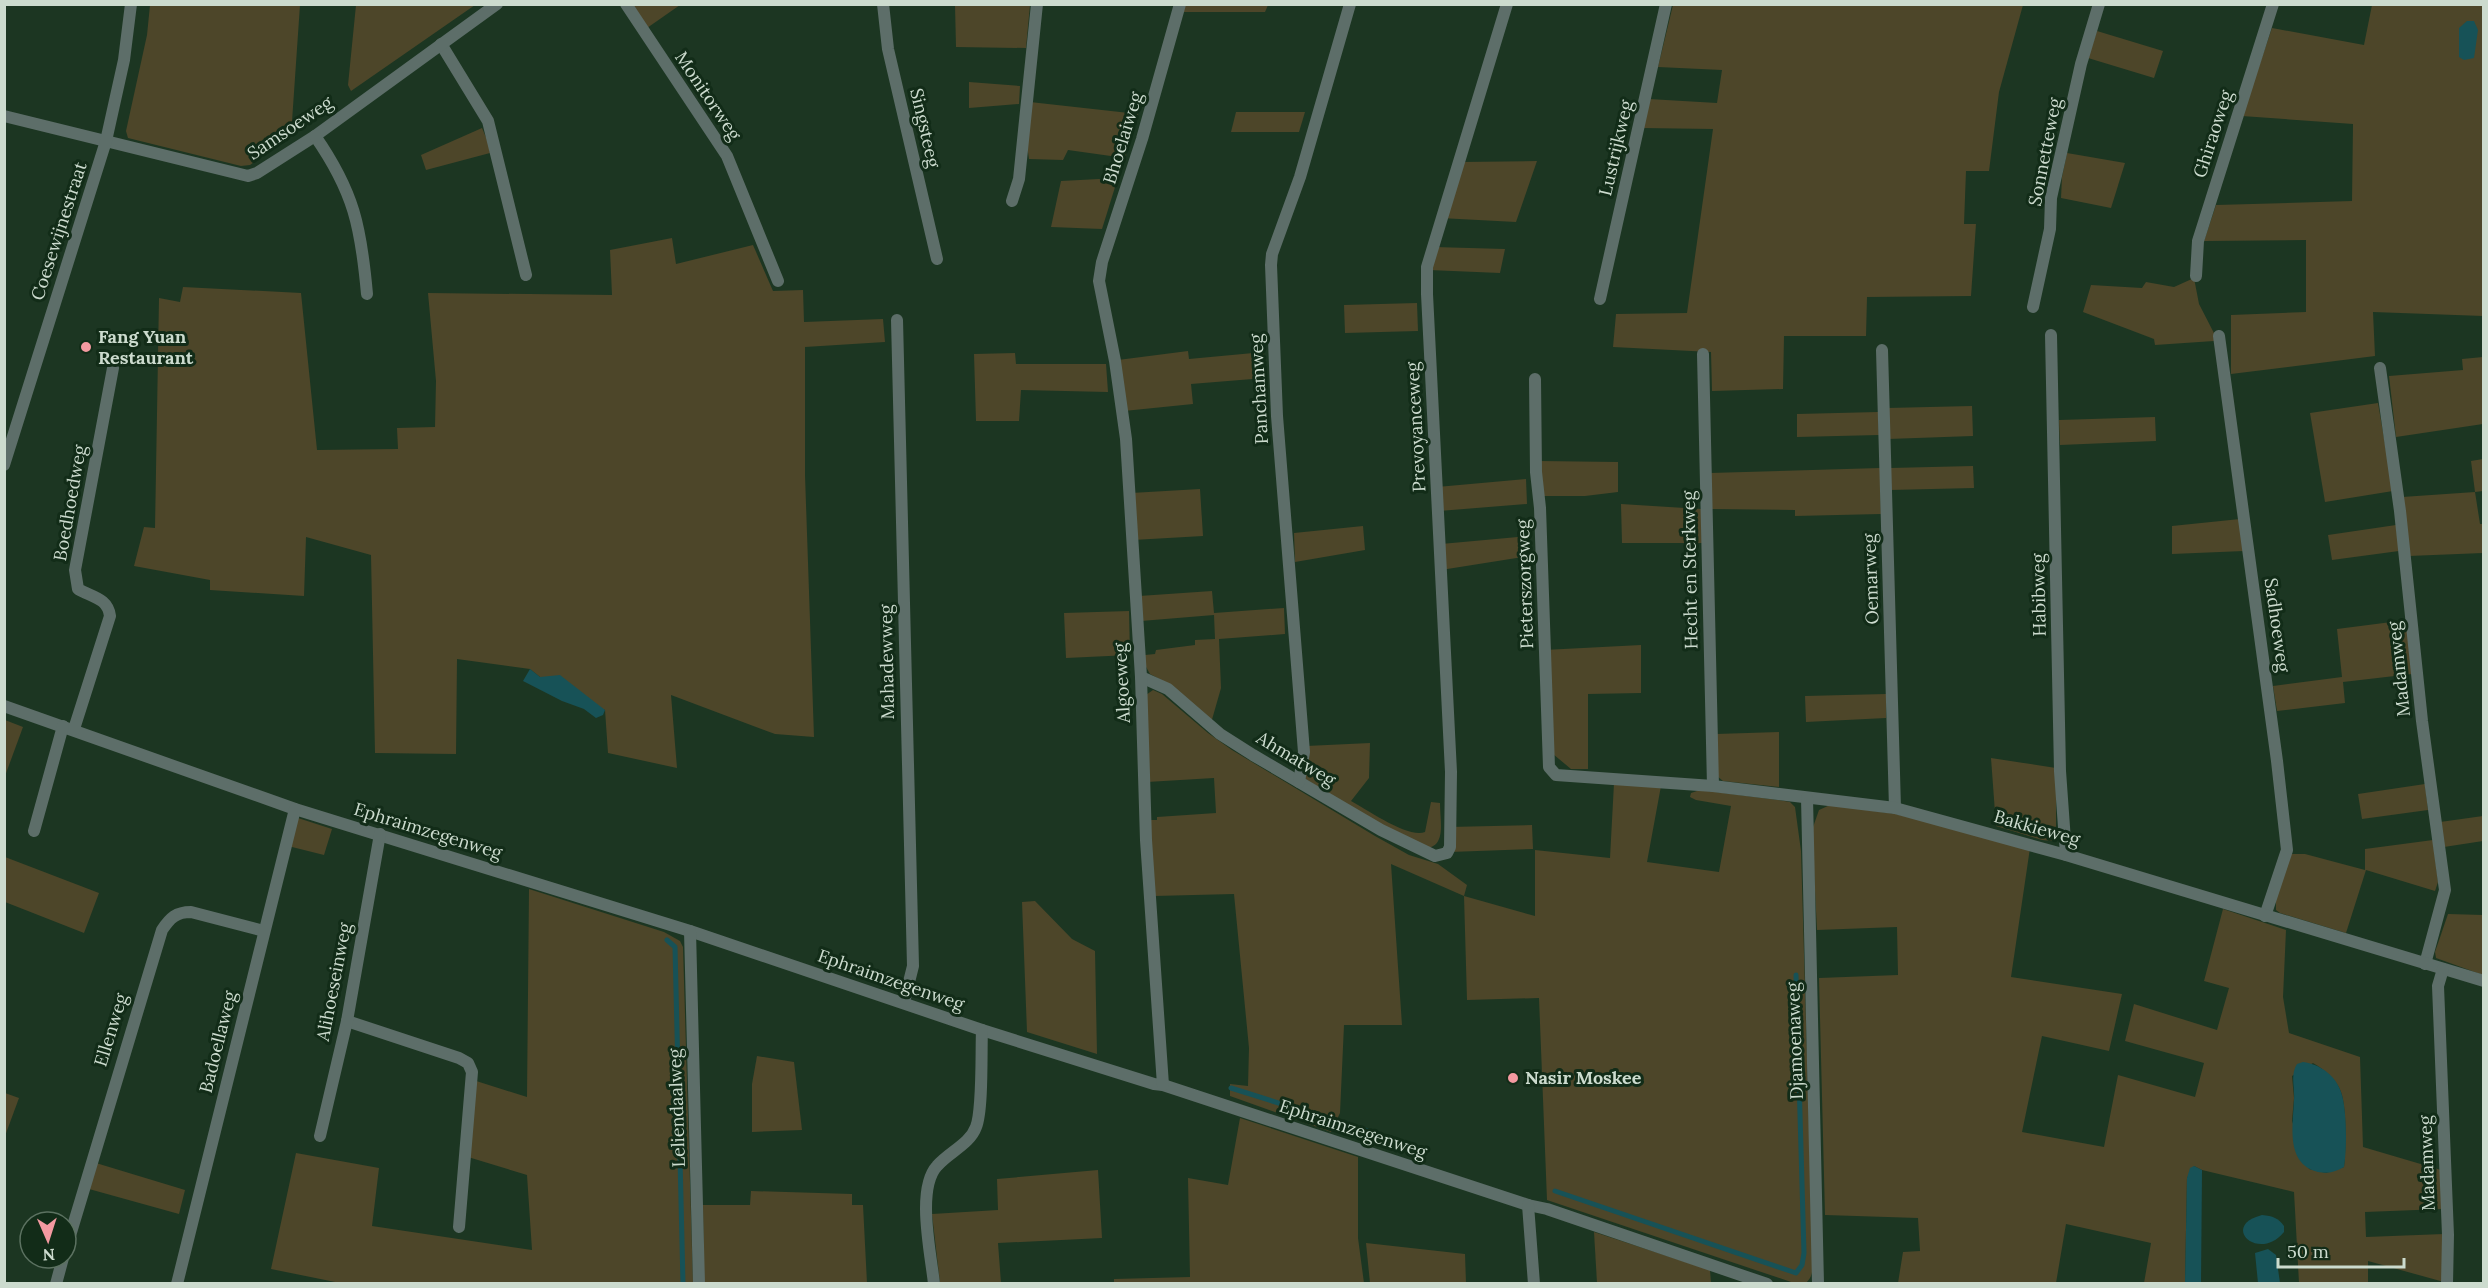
<svg xmlns="http://www.w3.org/2000/svg" width="2488" height="1288" viewBox="0 0 2488 1288" font-family="Lora,serif">
  <style>
    .green { fill: #4d4629; fill-rule: evenodd }
    .water { fill: #175257 }
    .lines { fill: none; stroke-linecap: round; stroke-linejoin: round }
    .stream { stroke: #175257; stroke-width: 5 }
    .minor { stroke: #5d6e69; stroke-width: 12 }
    .tertiary { stroke: #5d6e69; stroke-width: 12 }
    .poi-dot { fill: #f49aa1; stroke: #122c18; stroke-width: 2 }
    .labels { text-anchor: middle; stroke-width: 6; stroke-linejoin: round; paint-order: stroke }
    .street-label { font-size: 18px; fill: #ccdbce; stroke: #122c18 }
    .poi-label { font-size: 18px; font-weight: bold; fill: #ccdbce; stroke: #122c18; text-anchor: start }
  </style>
  <rect width="100%" height="100%" fill="#1c3622"/>
  <!-- green -->
  <g class="green">
    <polygon points="150,5 300,5 291,136 250,165 241,166 128,138 126,131 147,35"/>
    <polygon points="356,5 356,4 475,5 351,91 348,85"/>
    <polygon points="631,5 680,5 647,28"/>
    <polygon points="955,5 1030,5 1026,48 956,47"/>
    <polygon points="1182,5 1268,5 1265,12 1180,12"/>
    <polygon points="1673,5 2023,5 1999,92 1989,171 1966,171 1964,224 1976,224 1971,296 1867,297 1866,336 1784,336 1783,389 1712,391 1711,352 1613,347 1616,314 1687,313 1713,129 1642,128 1649,99 1717,103 1722,70 1658,67"/>
    <polygon points="2372,5 2483,5 2483,316 2373,312 2375,356 2231,374 2231,315 2306,312 2306,240 2204,241 2216,205 2352,201 2353,124 2242,116 2272,28 2364,45"/>
    <polygon points="2097,31 2163,51 2154,78 2088,58"/>
    <polygon points="969,82 1020,86 1019,104 969,108"/>
    <polygon points="1030,102 1138,114 1125,158 1068,150 1063,160 1029,159 1027,145"/>
    <polygon points="1236,112 1305,112 1299,132 1231,132"/>
    <polygon points="482,128 488,142 490,153 426,170 421,155"/>
    <polygon points="2067,153 2125,163 2111,208 2061,198 2062,177"/>
    <polygon points="1537,161 1516,222 1440,218 1461,162"/>
    <polygon points="1099,179 1116,184 1102,229 1051,227 1061,181"/>
    <polygon points="672,238 676,264 753,245 773,291 803,290 804,322 883,319 885,342 805,347 805,475 814,737 775,734 671,695 677,768 608,753 605,710 540,677 530,669 457,659 456,754 375,753 371,555 306,537 304,596 210,590 210,580 134,566 144,527 155,528 159,298 180,302 183,287 301,293 317,450 398,449 397,428 435,427 436,381 428,293 612,295 610,250"/>
    <polygon points="1434,247 1505,249 1500,273 1429,270"/>
    <polygon points="2194,278 2199,304 2216,337 2214,341 2155,345 2154,339 2083,312 2091,285 2142,288 2146,282 2174,287"/>
    <polygon points="1417,303 1418,331 1345,333 1344,305"/>
    <polygon points="1188,351 1189,359 1264,352 1265,378 1191,384 1193,404 1124,411 1118,360"/>
    <polygon points="1015,353 1016,364 1106,364 1108,392 1021,390 1019,421 976,421 974,354"/>
    <polygon points="2483,357 2483,424 2396,437 2389,376 2463,370 2462,359"/>
    <polygon points="2378,403 2393,491 2325,502 2310,413"/>
    <polygon points="1972,406 1973,436 1888,439 1887,408"/>
    <polygon points="1878,412 1879,435 1797,437 1797,414"/>
    <polygon points="2155,417 2156,441 2060,445 2059,420"/>
    <polygon points="2483,459 2483,491 2475,492 2480,524 2483,524 2483,553 2409,556 2402,497 2475,492 2471,461"/>
    <polygon points="1539,461 1618,462 1618,492 1585,496 1539,496"/>
    <polygon points="1973,466 1974,488 1890,490 1890,468"/>
    <polygon points="1880,468 1881,514 1795,516 1795,510 1711,509 1710,473"/>
    <polygon points="1526,479 1527,504 1439,511 1437,487"/>
    <polygon points="1200,489 1203,536 1133,540 1131,493"/>
    <polygon points="1621,504 1701,509 1702,543 1622,543"/>
    <polygon points="2240,519 2244,551 2172,554 2172,526"/>
    <polygon points="2396,525 2399,551 2332,560 2328,535"/>
    <polygon points="1363,526 1365,550 1295,562 1294,533"/>
    <polygon points="1528,536 1529,556 1441,570 1441,544"/>
    <polygon points="1212,591 1214,613 1284,608 1285,634 1219,639 1221,688 1211,723 1167,683 1150,674 1145,665 1145,655 1155,654 1156,650 1195,645 1195,640 1215,639 1214,615 1141,621 1139,596"/>
    <polygon points="1129,611 1130,655 1066,658 1064,613"/>
    <polygon points="2407,620 2412,674 2343,682 2345,703 2277,711 2273,686 2342,677 2337,629"/>
    <polygon points="1641,645 1641,693 1588,694 1588,769 1571,769 1553,754 1544,650"/>
    <path d="M1153,690L1162,694L1208,733L1232,750L1375,836L1409,855L1438,864L1467,885L1464,896L1535,916V850L1610,858L1614,783L1661,786L1647,862L1719,872L1731,806L1696,800L1690,797L1691,793L1700,790L1778,800L1790,802L1795,807L1801,851L1813,1265C1812,1273 1812,1277 1806,1283H1794L1547,1200L1539,998L1467,1000L1464,896L1391,864L1402,1025H1344L1340,1113L1331,1132L1230,1096V1084L1248,1086L1249,1048L1234,894L1154,896L1150,820H1157V817L1216,813L1214,778L1147,782L1146,695Z"/>
    <polygon points="1886,694 1886,718 1806,722 1805,696"/>
    <polygon points="5,720 23,727 5,776 4,721"/>
    <polygon points="1779,732 1779,787 1723,781 1717,776 1716,734"/>
    <path d="M1370,743L1369,778L1351,801C1368,810 1409,839 1425,832L1431,802L1440,803C1440,824 1448,852 1418,848L1302,777L1306,746Z"/>
    <polygon points="1991,758 2056,768 2056,832 2052,841 2042,840 1996,826"/>
    <polygon points="2425,784 2428,810 2362,819 2358,794"/>
    <path d="M1830,805L1896,814L2030,848L2011,977L2122,994L2109,1051L2042,1036L2022,1132L2104,1147L2118,1075L2195,1097L2204,1063L2125,1041L2134,1004L2217,1030L2229,988L2204,981L2223,909L2286,930L2283,997L2289,1033L2360,1057L2363,1147L2441,1170L2442,1209L2365,1212L2366,1237L2444,1234V1282L2368,1261V1283H2299L2294,1192L2202,1170L2194,1166L2187,1178L2185,1283H2144L2151,1243L2066,1224L2056,1283H1898L1903,1252L1920,1251L1918,1218L1825,1215L1819,978L1898,975L1897,927L1817,930L1812,830L1819,810ZM2313,1063C2324,1069 2337,1080 2341,1092C2347,1109 2346,1149 2344,1167L2326,1173L2309,1169L2292,1121L2294,1098L2292,1076Z"/>
    <polygon points="2483,816 2483,841 2444,847 2440,822"/>
    <polygon points="298,818 332,829 324,855 288,846"/>
    <polygon points="1532,825 1533,849 1450,852 1449,827"/>
    <polygon points="2433,840 2438,882 2435,891 2366,870 2346,933 2280,913 2276,910 2276,898 2291,854 2305,854 2365,870 2365,849"/>
    <polygon points="5,857 99,893 84,933 5,902"/>
    <polygon points="529,889 664,932 680,941 683,947 693,1283 345,1284 271,1269 296,1153 379,1168 372,1226 532,1250 527,1175 468,1157 470,1079 527,1097"/>
    <polygon points="1035,901 1072,939 1095,951 1097,1054 1027,1032 1022,902"/>
    <polygon points="2448,914 2483,915 2483,975 2436,958 2435,952"/>
    <polygon points="757,1056 794,1062 802,1130 752,1132 752,1084"/>
    <polygon points="5,1093 19,1098 5,1136 4,1093"/>
    <polygon points="1240,1118 1358,1157 1358,1238 1364,1283 1114,1283 1114,1279 1190,1277 1188,1178 1228,1185"/>
    <polygon points="96,1163 185,1190 179,1214 89,1189"/>
    <polygon points="1098,1170 1102,1238 998,1243 1001,1283 940,1283 932,1214 998,1210 997,1179"/>
    <polygon points="751,1191 852,1194 852,1205 863,1205 867,1283 704,1283 703,1205 750,1205"/>
    <polygon points="1594,1232 1710,1270 1711,1283 1597,1283"/>
    <polygon points="1366,1243 1465,1254 1466,1283 1370,1283"/>
  </g>
  <!-- water -->
  <g class="water">
    <polygon points="2467,21 2474,21 2478,30 2474,58 2464,60 2459,57 2459,28"/>
    <polygon points="530,669 540,677 560,675 605,710 603,715 596,718 584,709 562,701 523,681"/>
    <path d="M2303,1062C2320,1064 2336,1076 2341,1092C2347,1108 2347,1150 2344,1167C2335,1172 2328,1174 2318,1172C2285,1164 2293,1125 2294,1100C2295,1087 2290,1075 2297,1064Z"/>
    <polygon points="2194,1166 2202,1170 2201,1283 2185,1283 2187,1178 2190,1168"/>
    <path d="M2262,1215C2273,1216 2278,1218 2284,1226V1232C2259,1263 2219,1226 2262,1215Z"/>
    <polygon points="2268,1249 2276,1255 2280,1283 2258,1283 2255,1253"/>
  </g>
  <g class="lines">
    <!-- stream -->
    <g class="stream">
      <polyline points="667,940 675,947 683,1284"/>
      <polyline points="1231,1088 1371,1132"/>
      <polyline points="1555,1191 1796,1273 1802,1265 1804,1253 1796,975"/>
    </g>
    <!-- minor -->
    <g class="minor">
      <polyline points="626,4 727,156 778,281"/>
      <polyline points="883,4 888,49 937,259"/>
      <polyline points="441,44 488,121 526,275"/>
      <polyline points="4,116 248,176 257,173 315,136 497,4"/>
      <path d="M315,136C354,192 361,227 367,294"/>
      <polyline points="1012,201 1019,179 1037,4"/>
      <polyline points="2196,276 2198,241 2273,4"/>
      <polyline points="1600,299 1666,4"/>
      <polyline points="2033,307 2050,229 2051,198 2081,64 2099,4"/>
      <polyline points="897,320 913,966 904,1002"/>
      <polyline points="2051,335 2060,771 2066,855"/>
      <polyline points="2219,336 2277,761 2287,850 2265,916"/>
      <polyline points="1882,350 1895,808"/>
      <polyline points="1703,354 1713,786"/>
      <polyline points="2380,368 2400,511 2422,721 2445,890 2425,964"/>
      <polyline points="1535,379 1536,472 1540,508 1549,767 1556,775 1713,786 1895,808 2066,855 2484,981"/>
      <polyline points="1141,677 1168,689 1220,734 1253,755 1381,830 1435,856 1447,853 1450,847 1451,772 1427,294 1427,267 1507,4"/>
      <polyline points="4,706 295,809 690,931 982,1030 1154,1084 1163,1085 1528,1205 1547,1209 1767,1284"/>
      <path d="M74,729L110,616C108,598 92,597 78,589L75,570L113,368"/>
      <polyline points="1299,782 1304,752 1277,416 1271,265 1272,254 1300,177 1350,4"/>
      <polyline points="1807,798 1818,1284"/>
      <polyline points="34,831 63,726"/>
      <polyline points="690,931 699,1284"/>
      <polyline points="2443,969 2438,986 2448,1235 2447,1284"/>
      <polyline points="347,1021 459,1058 468,1063 472,1072 459,1227"/>
      <polyline points="1163,1085 1146,840 1141,677 1126,439 1115,361 1099,281 1102,262 1142,139 1180,4"/>
      <polyline points="320,1136 347,1021 380,834"/>
      <polyline points="1528,1205 1534,1284"/>
      <path d="M66,1249L162,930C170,918 176,912 191,912L264,931"/>
      <polyline points="56,1284 63,1258"/>
      <polyline points="177,1284 295,809"/>
      <path d="M934,1284C931,1254 916,1189 937,1166C949,1152 970,1144 976,1127C983,1110 981,1051 982,1030"/>
    </g>
    <!-- tertiary -->
    <polyline class="tertiary" points="4,465 106,141 124,60 131,4"/>
  </g>
  <!-- markers -->
  <g class="poi-dot">
    <circle cx="86" cy="347" r="6"/>
    <circle cx="1513" cy="1078" r="6"/>
  </g>
  <g class="labels">
    <!-- street labels -->
    <g class="street-label">
      <text transform="translate(708 96) rotate(56)" y="6">Monitorweg</text>
      <text transform="translate(290 128) rotate(-34)" y="6">Samsoeweg</text>
      <text transform="translate(925 128) rotate(77)" y="6">Singsteeg</text>
      <text transform="translate(2213 134) rotate(-72)" y="6">Ghiraoweg</text>
      <text transform="translate(1123 138) rotate(-73)" y="6">Bhoelaiweg</text>
      <text transform="translate(1616 148) rotate(-77)" y="6">Lustrijkweg</text>
      <text transform="translate(2045 152) rotate(-79)" y="6">Sonnetteweg</text>
      <text transform="translate(59 231) rotate(-72)" y="6">Coesewijnestraat</text>
      <text transform="translate(1259 389) rotate(-93)" y="6">Panchamweg</text>
      <text transform="translate(1416 427) rotate(-93)" y="6">Prevoyanceweg</text>
      <text transform="translate(70 503) rotate(-80)" y="6">Boedhoedweg</text>
      <text transform="translate(1690 570) rotate(-91)" y="6">Hecht en Sterkweg</text>
      <text transform="translate(1871 579) rotate(-92)" y="6">Oemarweg</text>
      <text transform="translate(1525 584) rotate(-92)" y="6">Pieterszorgweg</text>
      <text transform="translate(2039 595) rotate(-91)" y="6">Habibweg</text>
      <text transform="translate(2277 625) rotate(82)" y="6">Sadhoeweg</text>
      <text transform="translate(887 662) rotate(-91)" y="6">Mahadewweg</text>
      <text transform="translate(2399 669) rotate(-96)" y="6">Madamweg</text>
      <text transform="translate(1122 683) rotate(-93)" y="6">Algoeweg</text>
      <text transform="translate(1296 759) rotate(31)" y="6">Ahmatweg</text>
      <text transform="translate(2037 828) rotate(16)" y="6">Bakkieweg</text>
      <text transform="translate(428 831) rotate(17)" y="6">Ephraimzegenweg</text>
      <text transform="translate(891 980) rotate(19)" y="6">Ephraimzegenweg</text>
      <text transform="translate(334 982) rotate(-79)" y="6">Alihoeseinweg</text>
      <text transform="translate(111 1030) rotate(-73)" y="6">Ellenweg</text>
      <text transform="translate(1795 1041) rotate(-92)" y="6">Djamoenaweg</text>
      <text transform="translate(218 1042) rotate(-76)" y="6">Badoellaweg</text>
      <text transform="translate(677 1108) rotate(-92)" y="6">Leliendaalweg</text>
      <text transform="translate(1353 1129) rotate(18)" y="6">Ephraimzegenweg</text>
      <text transform="translate(2427 1163) rotate(-92)" y="6">Madamweg</text>
    </g>
    <!-- poi labels -->
    <g class="poi-label">
      <text x="98" y="343">Fang Yuan<tspan x="98" dy="21">Restaurant</tspan></text>
      <text x="1525" y="1084">Nasir Moskee</text>
    </g>
  </g>
  <!-- border -->
  <rect width="2488" height="1288" fill="none" stroke="#ccdbce" stroke-width="12"/>
  <!-- north arrow -->
  <g transform="translate(48 1240) rotate(177)"><circle r="28" fill="#122c18" stroke="#5c7261" stroke-width="1.5"/>
  <path d="M0-4.5L10 22L0 15L-10 22Z" fill="#f49aa1"/>
  <text y="-9" font-size="16" font-weight="bold" text-anchor="middle" fill="#ccdbce">N</text>
  </g>
  <!-- scale -->
  <path d="M2278 1258v9h126v-9" fill="none" stroke="#ccdbce" stroke-width="3"/>
  <text x="2287" y="1258" font-size="18" fill="#ccdbce" stroke="#122c18" stroke-width="4.5" paint-order="stroke">50 m</text>
</svg>
